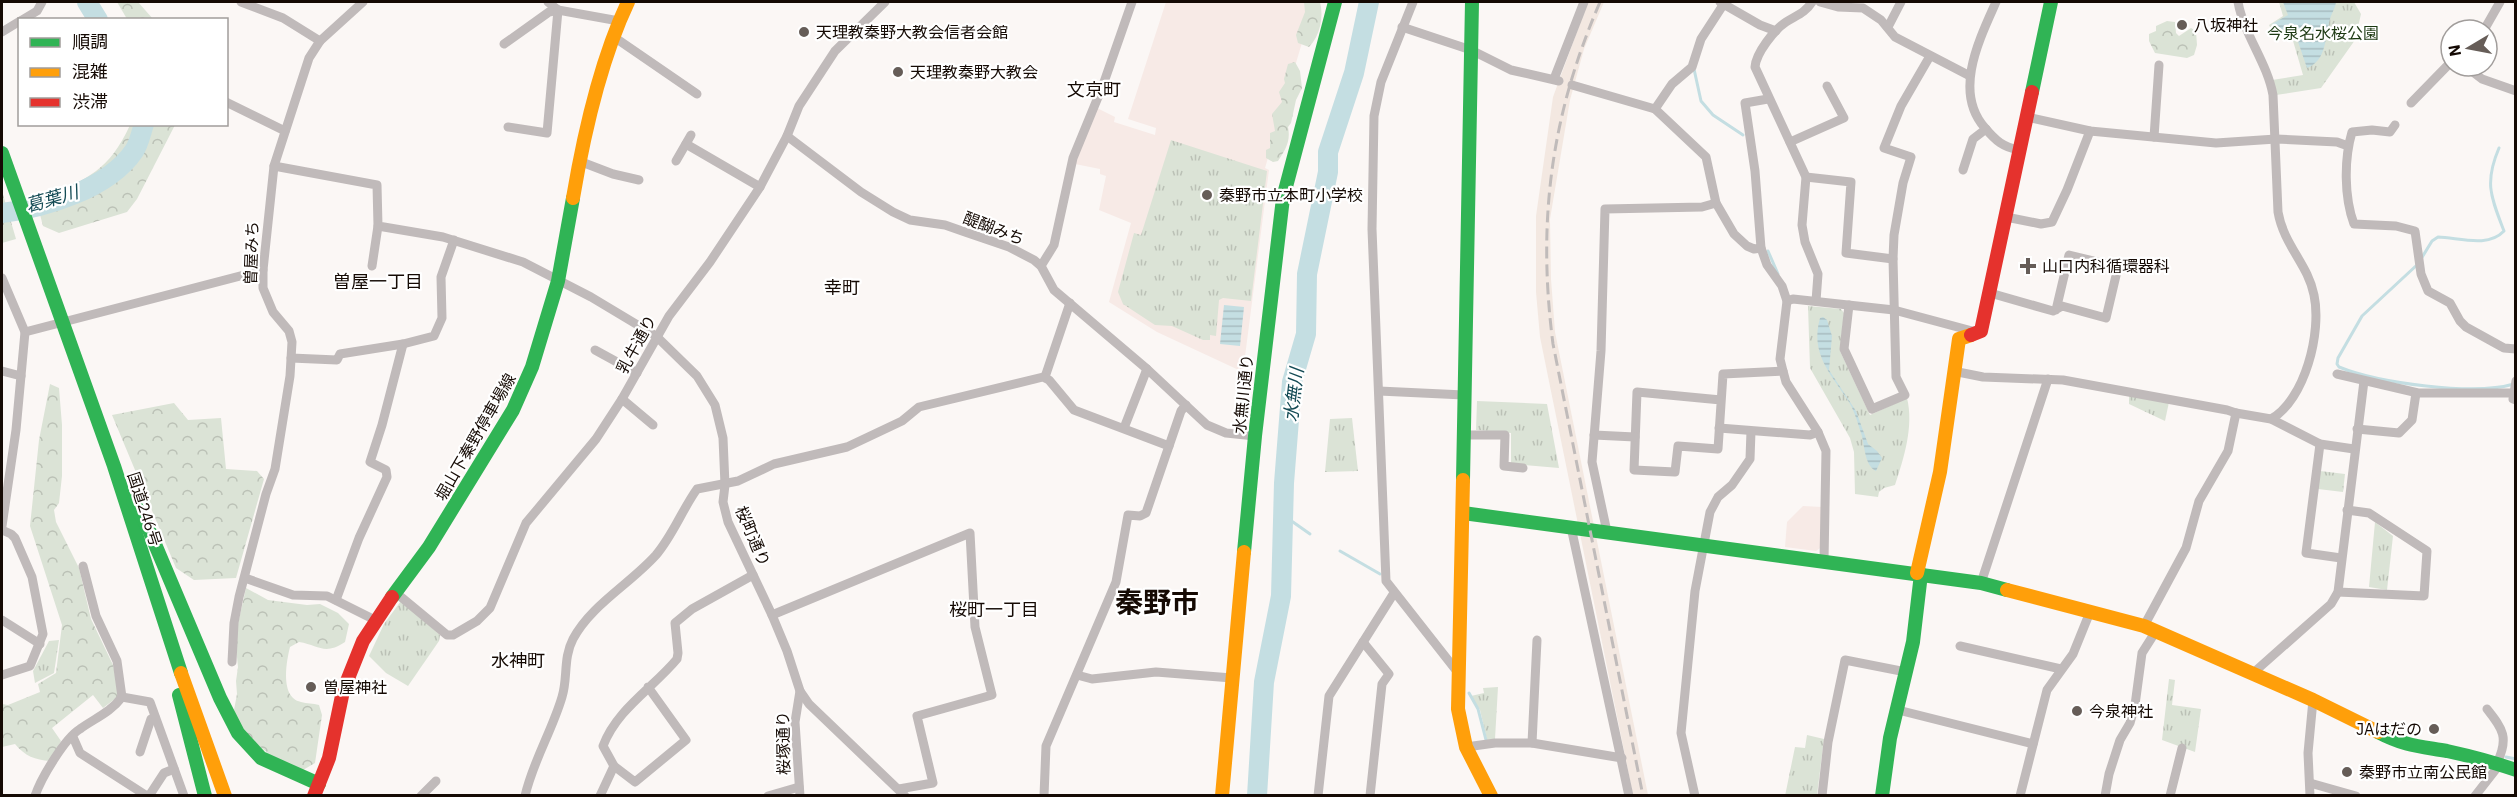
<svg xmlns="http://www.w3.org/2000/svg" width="2517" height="797" viewBox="0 0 2517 797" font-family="'IBM Plex Sans','Noto Sans JP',sans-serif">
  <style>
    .education { fill: #f7eae6 }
    .built { fill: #f3e8e1 }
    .forest { fill: url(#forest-crowns) }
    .park { fill: url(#park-tufts) }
    .water { fill: url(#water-rules) }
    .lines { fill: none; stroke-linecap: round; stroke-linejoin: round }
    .stream { stroke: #c4dee2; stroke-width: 3 }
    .river { stroke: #c4dee2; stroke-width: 20 }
    .street { stroke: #c0baba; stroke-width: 9 }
    .fast { stroke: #30b455; stroke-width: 14 }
    .slow { stroke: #ff9f0a; stroke-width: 14 }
    .jam { stroke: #e5322d; stroke-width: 14 }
    .rail { stroke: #c0bbba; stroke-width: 3; stroke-dasharray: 12 6; stroke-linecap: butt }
    .poi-dot { fill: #665d58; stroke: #fff; stroke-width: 2 }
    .labels { text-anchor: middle; stroke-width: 4.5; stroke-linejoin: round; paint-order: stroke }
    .poi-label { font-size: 16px; fill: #150a04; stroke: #fff; text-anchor: start }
    .park-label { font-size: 16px; fill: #1c3912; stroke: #fff }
    .street-label { font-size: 16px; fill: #150a04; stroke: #fff }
    .neighbourhood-label { font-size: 18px; fill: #150a04; stroke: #fff }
    .water-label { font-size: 18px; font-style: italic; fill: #144b55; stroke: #fff }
    .town-label { font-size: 28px; font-weight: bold; fill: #150a04; stroke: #fff }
  </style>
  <defs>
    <pattern id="forest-crowns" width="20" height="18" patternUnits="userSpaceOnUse" patternTransform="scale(1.5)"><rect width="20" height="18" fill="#dbe3d6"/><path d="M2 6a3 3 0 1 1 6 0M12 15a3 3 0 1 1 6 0" fill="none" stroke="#bbc1b6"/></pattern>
    <pattern id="park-tufts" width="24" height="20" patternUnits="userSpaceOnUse" patternTransform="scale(1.5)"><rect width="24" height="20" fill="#dbe3d6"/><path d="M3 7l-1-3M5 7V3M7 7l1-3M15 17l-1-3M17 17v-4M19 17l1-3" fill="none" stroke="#bbc1b6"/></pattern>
    <pattern id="water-rules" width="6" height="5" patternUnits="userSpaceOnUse" patternTransform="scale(1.5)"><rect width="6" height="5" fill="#c4dee2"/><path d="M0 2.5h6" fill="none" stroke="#a8bdc0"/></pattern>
  </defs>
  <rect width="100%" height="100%" fill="#fbf7f5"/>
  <!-- education -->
  <g class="education">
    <polygon points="1166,2 1314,2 1265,168 1269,170 1243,372 1157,332 1109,302 1131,223 1099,210 1106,176 1100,174 1100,169 1075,164 1097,108 1115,117 1114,122 1155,135 1156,128 1128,119"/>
    <polygon points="1803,506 1822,507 1820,548 1816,551 1785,547 1787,522"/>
  </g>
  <!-- built -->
  <polygon class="built" points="1588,2 1604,2 1584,49 1570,100 1550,219 1551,279 1555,332 1648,795 1633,795 1540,337 1536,292 1536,216 1553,97"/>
  <!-- forest -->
  <g class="forest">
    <polygon points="117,2 138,2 153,19 127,19"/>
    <path d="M1304,2H1320C1324,17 1320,36 1309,47L1298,43L1296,35L1305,12Z"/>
    <polygon points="2167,21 2175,22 2176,33 2179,36 2191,28 2196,31 2197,45 2194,55 2187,58 2155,53 2149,41 2149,34 2156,31 2156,26"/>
    <path d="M1295,62L1300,71L1302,88L1296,100L1291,123L1288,127C1291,142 1285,150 1278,161L1273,162L1266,158V150L1270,148V133L1275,131L1272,114L1282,102L1279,92L1285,83L1284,79L1288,64Z"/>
    <path d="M130,125H175L137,199L127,212L59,233L43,226L38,207L45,200C88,177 109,171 130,125Z"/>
    <polygon points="2,191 16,239 2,243"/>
    <path d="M50,384L59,388L62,425V476L59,503L54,510L56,522L79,568L91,619L113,665L120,695L103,708L93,695L52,728L61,741L50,761C35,760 25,756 15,744L2,747V704L8,705L40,692L38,684L56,673L62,625L30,526L39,440Z"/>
    <polygon points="174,403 188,420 221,418 226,469 257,471 264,479 236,578 194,580 176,568 112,415"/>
    <path d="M246,588L268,600L307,605L320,604L338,613L349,624L345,642C324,656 319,645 299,642L290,647C286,663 280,698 301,702C307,704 313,703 319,705L322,715L315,763L303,770L275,759L242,732L234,710L237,694L236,681L238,667L235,637Z"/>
  </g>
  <!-- park -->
  <g class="park">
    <polygon points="2279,2 2354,2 2361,14 2355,40 2321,88 2276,95 2272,80 2303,75 2291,34 2275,37 2269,25 2283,16"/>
    <polygon points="1171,140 1267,171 1251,301 1223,298 1219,300 1216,336 1210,335 1210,340 1203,340 1172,326 1155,325 1123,304 1118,292 1134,233 1141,235"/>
    <path d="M1808,306L1841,309L1844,313L1840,351L1870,415L1907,398C1914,426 1904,458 1895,485L1884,488L1879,492L1878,497L1855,494L1854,452L1850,438L1810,368Z"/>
    <polygon points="2129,394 2169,402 2165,421 2129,404"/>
    <polygon points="1477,401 1547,404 1559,468 1511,464 1511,433 1476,430"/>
    <polygon points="1352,418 1358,471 1325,472 1330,419"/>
    <polygon points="2320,471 2345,474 2343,492 2318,489"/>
    <polygon points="2375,522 2393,536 2387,590 2369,587"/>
    <polygon points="401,601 440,635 439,641 408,686 386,673 369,656 384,624"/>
    <polygon points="59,640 54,673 35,683 33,671 49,641"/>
    <polygon points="2169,679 2175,680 2172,705 2201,709 2195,752 2162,740"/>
    <polygon points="1498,687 1495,739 1487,740 1480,710 1471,696 1484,693 1483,688"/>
    <polygon points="1807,735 1824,739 1817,795 1785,796 1795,747 1805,748"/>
  </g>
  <!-- water -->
  <g class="water">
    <path d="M2283,2H2336C2335,9 2332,12 2330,19C2325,36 2327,61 2307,68L2294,30L2276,34L2272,24L2288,15Z"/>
    <polygon points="1224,305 1244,307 1240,346 1220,344"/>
    <path d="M1823,317L1827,320L1832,336L1829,370L1856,411L1868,444L1877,451L1882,458L1876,471C1864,465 1865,445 1861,433C1857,421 1854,409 1847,399C1830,373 1810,353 1820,318Z"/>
  </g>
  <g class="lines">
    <!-- stream -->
    <g class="stream">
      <polyline points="1694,69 1701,101 1713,115 1743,135"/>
      <polyline points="1768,251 1778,274"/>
      <path d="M2421,259L2432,241L2438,237C2460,238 2488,248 2504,231C2491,197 2484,183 2499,148"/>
      <path d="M2418,264L2362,316L2338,358L2337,364L2339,367C2378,383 2474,396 2514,384"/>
      <polyline points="1283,515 1310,534"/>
      <polyline points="1340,551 1380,574"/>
      <polyline points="1469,693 1478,709 1486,740"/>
      <polyline points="2506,757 2516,759"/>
    </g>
    <!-- river -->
    <g class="river">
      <polyline points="87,2 98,20"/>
      <path d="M2,213C45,208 108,189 134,151C139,144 141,133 144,124"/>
      <polyline points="1257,796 1264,682 1281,596 1284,483 1292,382 1306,334 1307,274 1328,172 1328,152 1354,73 1369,2"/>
    </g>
    <!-- street -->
    <g class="street">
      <polyline points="241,2 283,18 320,41"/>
      <polyline points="548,2 558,10"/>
      <polyline points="1413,2 1381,82 1374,116 1372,229 1386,581 1459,674"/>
      <polyline points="1720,2 1760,25 1776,31"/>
      <path d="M1812,2C1805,13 1797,15 1786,22C1774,30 1756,53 1755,67L1806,177L1802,225L1805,242L1818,274L1816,301"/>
      <polyline points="1820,2 1838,7 1863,8 1881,20 1895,37 1970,76"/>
      <path d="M1996,2C1979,40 1953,92 1985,128C1996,141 2003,147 2019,150"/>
      <path d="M2238,2C2244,35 2267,62 2273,95L2278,212C2284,246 2308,264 2314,295C2322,332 2305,400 2271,419"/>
      <polyline points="22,20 37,11 42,2"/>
      <polyline points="1402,27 1471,50 1511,70 1559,81"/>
      <polyline points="1888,27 1901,2"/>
      <polyline points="2484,30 2500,2"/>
      <polyline points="2,32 20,21"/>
      <polyline points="614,37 697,94"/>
      <polyline points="504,44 549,12 558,10 619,21"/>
      <polyline points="2465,66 2482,79 2516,91"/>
      <polyline points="1554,79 1584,2"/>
      <polyline points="1572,85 1655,109 1706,157 1716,203 1734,234 1747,246 1754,249 1761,248"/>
      <polyline points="1768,99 1745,103 1755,171 1761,248 1767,265 1782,286 1787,301 1780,359 1783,371 1786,382 1818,432 1826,451 1824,561"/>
      <polyline points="226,102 285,131"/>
      <polyline points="2411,103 2451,62"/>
      <polyline points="1655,109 1672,84 1692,67 1701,39 1725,2"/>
      <polyline points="2027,117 2090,131 2216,143 2276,139 2337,142 2348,146"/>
      <path d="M2395,125L2390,132L2372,130L2352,132C2344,159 2344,197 2354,224L2396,226L2415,231L2421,274L2428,291L2450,303L2460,321L2466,327L2504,348L2516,349"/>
      <polyline points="508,127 547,133 558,10"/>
      <polyline points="787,136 861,192 893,212 910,220 945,225 965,232 1009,247 1034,260 1041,266 1054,290 1147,369 1207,425 1226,433 1255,436"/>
      <polyline points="2154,137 2159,65"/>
      <polyline points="1790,142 1844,118 1827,86"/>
      <polyline points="686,144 760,187"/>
      <polyline points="579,161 613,174 639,180"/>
      <polyline points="676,161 691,135"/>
      <polyline points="274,166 377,185 378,226 443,237 523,262 591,297 656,336 697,376 715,405 723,438 725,485 723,502 728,522 772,615 787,651 800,691 809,704 905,796"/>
      <polyline points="1963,170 1973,139 1986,129"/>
      <polyline points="1806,177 1851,182 1846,253 1893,259"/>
      <polyline points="2006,217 2041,224 2052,222 2067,190 2090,131"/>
      <polyline points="372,266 378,226"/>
      <polyline points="1041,266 1054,245 1073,158 1103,85 1132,2"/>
      <polyline points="2,278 25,332 16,430 2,526"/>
      <polyline points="1990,293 2053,311 2062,306 2106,318 2118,267 2069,255 2056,310"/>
      <polyline points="1787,301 1793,299 1894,310 1976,332"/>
      <polyline points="1849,305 1844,349 1872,409 1905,395 1896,377 1893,259 1894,235 1903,183 1911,157 1884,148 1901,106 1930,56"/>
      <polyline points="25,332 263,270"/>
      <polyline points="595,350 637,373"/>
      <polyline points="291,358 337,360 340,354 403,344 434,336 442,318 441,277 454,240"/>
      <polyline points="2,371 21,376"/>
      <polyline points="1953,371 1983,377 2063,380 2227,410 2236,413 2271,419 2320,444 2354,449"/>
      <polyline points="2337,374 2418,393 2513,393"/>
      <polyline points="1045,377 1070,303"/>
      <polyline points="2516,381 2513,399 2516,400"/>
      <polyline points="1379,391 1464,395"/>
      <polyline points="622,399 653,425"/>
      <polyline points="1721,400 1637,392 1634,470 1675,472 1678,446 1718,449 1723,374 1783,371"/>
      <polyline points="1124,428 1147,369"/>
      <polyline points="1719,428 1810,435 1818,432"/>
      <polyline points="2357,429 2399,433 2412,420 2416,393"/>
      <polyline points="1463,435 1505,435 1504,466 1523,468"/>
      <polyline points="1594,435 1635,437"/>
      <polyline points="2320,444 2306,553 2341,558"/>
      <polyline points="1571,527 1629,796"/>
      <polyline points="2,530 11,534 15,538 32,577 43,634 30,666 2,675"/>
      <polyline points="1607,532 1592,462 1601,351 1605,209 1702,207 1716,203"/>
      <polyline points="83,566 96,616 117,661 122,697"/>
      <polyline points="245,578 293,595 327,596 375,620"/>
      <polyline points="1981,583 2048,379"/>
      <polyline points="395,592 447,635 453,635 477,621 490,608 526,523 596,439 622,399 669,316 710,262 760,187 787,136 799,106 835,51 885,2"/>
      <polyline points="2338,592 2424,596 2427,551 2369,513 2347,510"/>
      <polyline points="336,600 359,538 387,477 386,470 370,462 382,425 403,344"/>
      <polyline points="772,615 970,533 975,627 992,695 917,716 933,783 899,789"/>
      <polyline points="2,620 40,644"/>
      <polyline points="2144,626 2186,548 2199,501 2228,451 2236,413"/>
      <polyline points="1363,642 1389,674 1382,684 1370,796"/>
      <polyline points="1960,646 2061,669"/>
      <polyline points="232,662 234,623 239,597 266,494 275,469 290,376 292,342 289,331 273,312 263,288 263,270 274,166 309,58 320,41 363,2"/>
      <polyline points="2252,674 2331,604 2338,592 2364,381"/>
      <polyline points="1077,675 1092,679 1156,672 1232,678"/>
      <path d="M648,687L686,740L635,782L614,766L603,746C617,709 653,688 677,659L678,653L675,623L692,609L753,575"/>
      <path d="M2487,709C2503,729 2509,738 2497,763"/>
      <polyline points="1898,710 2033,744"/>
      <polyline points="73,737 80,753 147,796"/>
      <polyline points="1532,743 1537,640"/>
      <polyline points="1466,747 1495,743 1532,743 1622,758"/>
      <polyline points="140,752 151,719 155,717"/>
      <polyline points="2310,783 2356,796"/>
      <path d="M35,796C41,778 65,738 80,729C95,718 110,713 122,697L150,702L184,796"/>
      <polyline points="149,796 164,773 174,769"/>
      <polyline points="421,796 436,781"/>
      <path d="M525,796C533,761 552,731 562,697C568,678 563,658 573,639C591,605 630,584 656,555C673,535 682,510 697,489L738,481L774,464L847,447L902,421L919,407L1043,377L1049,380L1074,410L1169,446"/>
      <polyline points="600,796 614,766"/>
      <polyline points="768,796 799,787"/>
      <polyline points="800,796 795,722 800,691"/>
      <polyline points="1044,796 1046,746 1116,582 1128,515 1140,516 1146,513 1181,411 1186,405"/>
      <polyline points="1318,796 1329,696 1394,593"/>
      <polyline points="1695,796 1681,733 1695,591 1710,512 1718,497 1732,485 1750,459 1751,431"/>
      <polyline points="1822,796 1828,742 1845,660 1906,672"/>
      <polyline points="2020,796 2047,690 2073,654 2090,612"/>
      <polyline points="2105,796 2109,774 2120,740 2130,723 2135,705 2142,653 2156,631"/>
      <polyline points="2170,796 2182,748"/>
      <polyline points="2310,796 2308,753 2313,700"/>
      <polyline points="2475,796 2500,764"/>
    </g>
    <!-- fast -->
    <g class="fast">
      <polyline points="2032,92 2051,2"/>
      <polyline points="2,153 114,466 181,673"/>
      <polyline points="1463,480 1472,2"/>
      <polyline points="133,501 149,530 220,698 238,733 261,758 319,784"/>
      <polyline points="1463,513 1981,583 2007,590"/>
      <polyline points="1244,552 1255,436 1283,198 1335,2"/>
      <polyline points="392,597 429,547 513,410 532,367 558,281 573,198"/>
      <polyline points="179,695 205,796"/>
      <path d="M2378,732C2405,746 2418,746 2447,751C2470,756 2493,762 2516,770"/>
      <polyline points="1882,796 1890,738 1913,642 1921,574"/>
    </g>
    <!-- slow -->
    <g class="slow">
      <path d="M573,198C584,133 600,61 628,2"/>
      <polyline points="1463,480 1458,709 1466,747 1491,796"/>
      <polyline points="1917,573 1940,472 1959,339 1971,335"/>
      <polyline points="2007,590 2144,626 2313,700 2378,732"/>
      <polyline points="181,673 225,796"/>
      <polyline points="1222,796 1244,552"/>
    </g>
    <!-- jam -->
    <g class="jam">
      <polyline points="1971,335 1981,331 2032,92"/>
      <polyline points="314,796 329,758 343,691 363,641 392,597"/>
    </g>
    <!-- rail -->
    <path class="rail" d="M1600,2C1551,115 1537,221 1553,344L1643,796"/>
  </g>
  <!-- markers -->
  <g class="poi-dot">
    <circle cx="2182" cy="25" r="6"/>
    <circle cx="804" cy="32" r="6"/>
    <circle cx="898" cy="72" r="6"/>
    <circle cx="1207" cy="195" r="6"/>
    <path d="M2025 257h6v6h6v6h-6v6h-6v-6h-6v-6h6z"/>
    <circle cx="311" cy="687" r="6"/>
    <circle cx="2077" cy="711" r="6"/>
    <circle cx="2434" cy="729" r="6"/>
    <circle cx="2347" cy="772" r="6"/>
  </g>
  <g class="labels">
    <!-- poi labels -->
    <g class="poi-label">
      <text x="2194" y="31">八坂神社</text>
      <text x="816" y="38">天理教秦野大教会信者会館</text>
      <text x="910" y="78">天理教秦野大教会</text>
      <text x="1219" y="201">秦野市立本町小学校</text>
      <text x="2042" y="272">山口内科循環器科</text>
      <text x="323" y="693">曽屋神社</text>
      <text x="2089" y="717">今泉神社</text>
      <text x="2422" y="735" text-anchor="end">JAはだの</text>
      <text x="2359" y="778">秦野市立南公民館</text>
    </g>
    <!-- park labels -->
    <g class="park-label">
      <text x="2323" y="39">今泉名水桜公園</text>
    </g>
    <!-- street labels -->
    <g class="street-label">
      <text transform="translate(994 228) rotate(21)" y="6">醍醐みち</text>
      <text transform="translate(251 253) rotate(-88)" y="6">曽屋みち</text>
      <text transform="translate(636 344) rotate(-61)" y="6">乳牛通り</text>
      <text transform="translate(1243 394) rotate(-84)" y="6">水無川通り</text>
      <text transform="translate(475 437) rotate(-60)" y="6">堀山下秦野停車場線</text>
      <text transform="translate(145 509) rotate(72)" y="6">国道246号</text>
      <text transform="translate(753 536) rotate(67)" y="6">桜町通り</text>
      <text transform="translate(783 743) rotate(-91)" y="6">桜塚通り</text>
    </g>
    <!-- neighbourhood labels -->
    <g class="neighbourhood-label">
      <text x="1094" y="96">文京町</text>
      <text x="378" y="288">曽屋一丁目</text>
      <text x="842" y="294">幸町</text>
      <text x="994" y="616">桜町一丁目</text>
      <text x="518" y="667">水神町</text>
    </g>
    <!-- water labels -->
    <g class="water-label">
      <text transform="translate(52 199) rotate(-16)" y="6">葛葉川</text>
      <text transform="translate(1294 395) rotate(-83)" y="6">水無川</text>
    </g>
    <!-- town labels -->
    <g class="town-label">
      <text x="1157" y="612">秦野市</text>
    </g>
  </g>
  <!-- border -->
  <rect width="2517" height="797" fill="none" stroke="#150a04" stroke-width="6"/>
  <!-- legend -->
  <rect x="18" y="18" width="210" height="108" fill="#ffffff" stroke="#a19d9b" stroke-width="1.5"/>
  <rect x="30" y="38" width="30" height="9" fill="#30b455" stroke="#a19d9b" stroke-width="1.5"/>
  <text x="72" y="48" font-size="18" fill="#150a04">順調</text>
  <rect x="30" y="68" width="30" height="9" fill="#ff9f0a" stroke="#a19d9b" stroke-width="1.5"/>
  <text x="72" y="78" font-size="18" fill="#150a04">混雑</text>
  <rect x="30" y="98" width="30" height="9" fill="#e5322d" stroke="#a19d9b" stroke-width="1.5"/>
  <text x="72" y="108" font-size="18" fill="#150a04">渋滞</text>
  <!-- north arrow -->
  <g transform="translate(2469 48) rotate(260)"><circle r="28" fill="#ffffff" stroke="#a19d9b" stroke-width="1.5"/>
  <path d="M0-4.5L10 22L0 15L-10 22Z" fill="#665d58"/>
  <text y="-9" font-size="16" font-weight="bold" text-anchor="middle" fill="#150a04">N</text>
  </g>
</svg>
